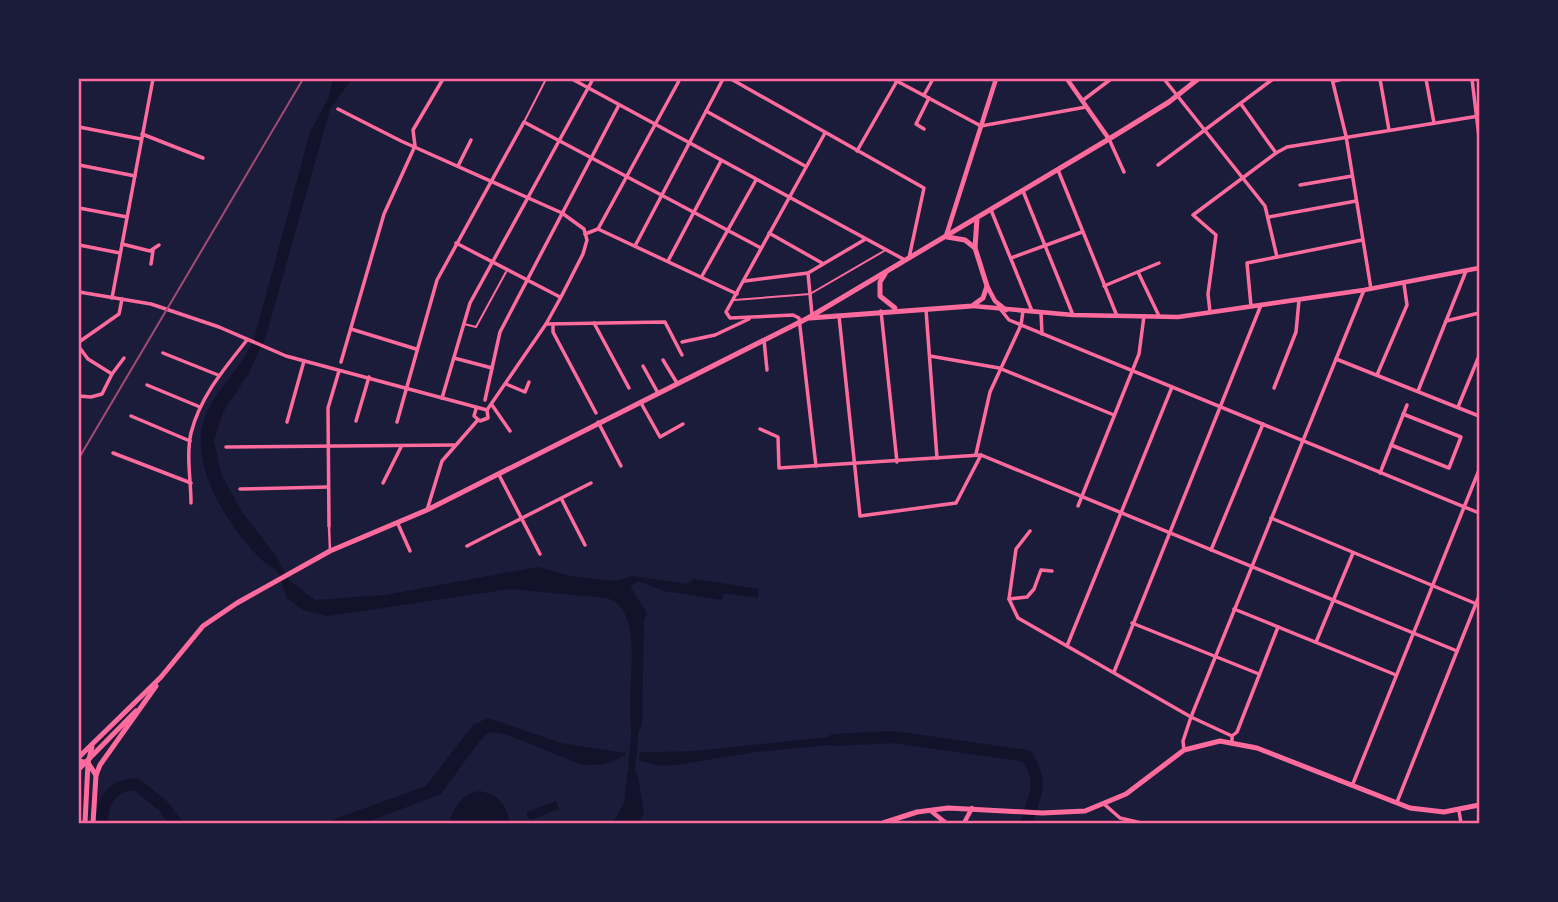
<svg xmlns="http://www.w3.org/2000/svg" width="1558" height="902" viewBox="0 0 1558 902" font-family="Rubik,sans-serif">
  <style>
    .water { fill: #12122b }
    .pier { fill: #1b1b3a }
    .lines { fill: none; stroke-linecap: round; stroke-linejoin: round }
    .canal { stroke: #12122b; stroke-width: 7 }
    .river { stroke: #12122b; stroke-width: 12 }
    .service { stroke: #ff6b9d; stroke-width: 2 }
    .pedestrian { stroke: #ff6b9d; stroke-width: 2.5 }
    .minor { stroke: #ff6b9d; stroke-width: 3.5 }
    .tertiary { stroke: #ff6b9d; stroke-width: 4.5 }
    .primary { stroke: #ff6b9d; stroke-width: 5 }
    .trunk { stroke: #ff6b9d; stroke-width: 5 }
    .rail { stroke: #a44b75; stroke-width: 2 }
    .neatline { fill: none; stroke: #ff6b9d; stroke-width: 2.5 }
  </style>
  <rect width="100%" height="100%" fill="#1b1b3a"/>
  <!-- water -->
  <g class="water">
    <path d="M333,79H352L330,109L266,336L249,373L223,412L214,440L221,474L242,512L275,555L290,581L315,600L385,595L538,567L570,576L615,581L632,576L687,584L694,579L759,589L758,598L724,593L722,600L664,591L638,581L630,586L647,613L644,620L642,725L634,740C620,702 651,613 607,598L510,589L328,616L303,610L287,598C282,588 283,578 275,569C271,566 266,564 262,560C229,529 187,463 205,417C217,387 244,366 255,336L310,132L328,99Z"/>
    <path d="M488,718L561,743L624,753L695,751L848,735L849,743L756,752L676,765L661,766L622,756C608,766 598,765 582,765L508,735L493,732L486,734L475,747L441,794L364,823H324L426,786L473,725Z"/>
    <polygon points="631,767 638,775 644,815 638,823 613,823 624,803 627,774"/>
    <path d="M480,791C497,795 508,804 509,823H448C456,807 460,794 480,791Z"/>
    <polygon points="556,801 559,809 530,820 527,816 527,812"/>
  </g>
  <!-- pier -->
  <polygon class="pier" points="626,749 640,750 639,764 624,760"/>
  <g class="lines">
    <!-- canal -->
    <polyline class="canal" points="631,775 635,731"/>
    <!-- river -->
    <g class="river">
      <path d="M834,740L893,737L1027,756C1044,783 1035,795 1026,823"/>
      <path d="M102,823C102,800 112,785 136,784L163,806L176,823"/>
    </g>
    <!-- service -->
    <g class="service">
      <polyline points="524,122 546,79"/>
      <polyline points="734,300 810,294 884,251"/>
      <polyline points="464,324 476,327 506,272"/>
    </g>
    <!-- pedestrian -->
    <polyline class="pedestrian" points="329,526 330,551"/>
    <!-- minor -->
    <g class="minor">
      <polyline points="572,79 905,260"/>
      <polyline points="731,79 924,188 909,258"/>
      <polyline points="893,79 981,126 1086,107"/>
      <polyline points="1164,79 1265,206 1277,257"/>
      <polyline points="1332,79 1346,136 1371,289"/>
      <polyline points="1380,79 1389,130"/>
      <polyline points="1426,79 1434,123"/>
      <polyline points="1472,79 1479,137"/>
      <polyline points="1334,81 1343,79"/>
      <polyline points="924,95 933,79"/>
      <polyline points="1082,101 1111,79"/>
      <polyline points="1241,104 1276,153"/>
      <polyline points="338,109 401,141 562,213 584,229 587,240 583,254 561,297 546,324 487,410"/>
      <polyline points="706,111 805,166"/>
      <polyline points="79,127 141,139"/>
      <polyline points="924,129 916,124 929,98"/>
      <polyline points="142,134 203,158"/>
      <polyline points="1109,139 1124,172"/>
      <polyline points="857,151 897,81"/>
      <polyline points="79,165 135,176"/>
      <polyline points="1158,165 1273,79"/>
      <polyline points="458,166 471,140"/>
      <polyline points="1058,170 1117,316"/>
      <polyline points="1300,185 1352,176"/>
      <polyline points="1023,191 1073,315"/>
      <polyline points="79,208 127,217"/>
      <polyline points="991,210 1032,311"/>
      <polyline points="1269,217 1356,201"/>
      <polyline points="598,229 737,294"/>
      <polyline points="769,233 822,263"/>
      <polyline points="585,234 598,229 680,79"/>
      <polyline points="456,243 560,297"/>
      <polyline points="122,244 150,251 159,245"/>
      <polyline points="79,245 120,253"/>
      <polyline points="635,246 723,79"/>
      <polyline points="1011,258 1082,232"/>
      <polyline points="668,261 721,161"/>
      <polyline points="151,264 153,251"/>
      <polyline points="1138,272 1159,316"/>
      <polyline points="808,273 812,315"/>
      <polyline points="702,276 756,180"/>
      <polyline points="745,281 808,273 864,240"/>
      <polyline points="1104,286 1159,263"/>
      <polyline points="79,292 151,304 219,327 286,356 487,410"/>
      <polyline points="112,298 153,79"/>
      <polyline points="1251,306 1247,263 1362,240"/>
      <polyline points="926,310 937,458"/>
      <polyline points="1001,310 1009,320 1479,513"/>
      <polyline points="881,311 897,462"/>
      <polyline points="1041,312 1042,334"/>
      <polyline points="1210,312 1208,294 1216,235 1193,215 1276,153 1287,147 1479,116"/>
      <polyline points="839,316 860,516 956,503 981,455"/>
      <polyline points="1446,321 1479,313"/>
      <polyline points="594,323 629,388"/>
      <polyline points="546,324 665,322 682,355"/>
      <polyline points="553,326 553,332 596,413"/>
      <polyline points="351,329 416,349"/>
      <polyline points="764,340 767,370"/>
      <polyline points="79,342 119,314 122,299"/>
      <polyline points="682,342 715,335 749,319"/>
      <polyline points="79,347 88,359 112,374 102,394 91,397 79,396"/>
      <polyline points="163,353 218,375"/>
      <polyline points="930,356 999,368 1114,415"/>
      <polyline points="454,358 492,368"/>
      <polyline points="1336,359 1479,416"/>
      <polyline points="663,360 677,383"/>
      <polyline points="341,362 384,214 415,146 413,130 443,79"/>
      <polyline points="643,366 658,393"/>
      <polyline points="112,374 124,358"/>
      <polyline points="1377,375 1407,305 1404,284"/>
      <polyline points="506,384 525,392 529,382"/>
      <polyline points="147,385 200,407"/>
      <polyline points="1274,388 1296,332 1299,300"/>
      <polyline points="1418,391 1466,271"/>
      <polyline points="442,398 470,303 593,79"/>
      <polyline points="485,400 500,332 619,105"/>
      <polyline points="641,403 660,437 683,424"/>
      <polyline points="492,405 510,431"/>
      <polyline points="1458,407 1479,356"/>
      <polyline points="476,409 474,416 480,421 488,418 487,410"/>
      <polyline points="131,416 190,441"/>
      <polyline points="356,421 369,377"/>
      <polyline points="287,422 304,361"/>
      <polyline points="397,422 437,280 524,122 761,248"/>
      <polyline points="598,422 621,466"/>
      <polyline points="760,429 778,437 779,468 981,455 1457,651"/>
      <polyline points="1391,445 1449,468 1461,437 1403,414"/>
      <polyline points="226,447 454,445"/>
      <polyline points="113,453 191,483"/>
      <polyline points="976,454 990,392 1021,325 1023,311"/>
      <polyline points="816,466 799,318 793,315 730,318 726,312 825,133"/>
      <polyline points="1380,473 1407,405"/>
      <polyline points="499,475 540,554"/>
      <polyline points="383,483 401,447"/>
      <polyline points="240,489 328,487"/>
      <polyline points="562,500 585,545"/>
      <path d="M191,503C191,481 186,455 191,433C200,397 224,369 247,340"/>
      <polyline points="1078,506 1139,354 1144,316"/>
      <polyline points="427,510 442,461 477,421"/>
      <polyline points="1271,518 1479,605"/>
      <polyline points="398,524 410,551"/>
      <polyline points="329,526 328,408 339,371"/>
      <polyline points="1030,531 1016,549 1009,599 1018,618 1191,717 1232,736 1232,741"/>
      <polyline points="467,546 591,483"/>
      <polyline points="1211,550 1263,424"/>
      <polyline points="1009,599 1027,597 1034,589 1041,570 1052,571"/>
      <polyline points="1234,609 1396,675"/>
      <polyline points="1132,623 1259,674"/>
      <polyline points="1316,642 1353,553"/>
      <polyline points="1067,646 1172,387"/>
      <polyline points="1114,672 1261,305"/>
      <polyline points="1232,736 1237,732 1278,627"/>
      <polyline points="1184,750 1183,741 1191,717 1364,290"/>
      <polyline points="1352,786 1479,470"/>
      <polyline points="1397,802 1479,596"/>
      <polyline points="1104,804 1120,818 1141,823"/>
      <polyline points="1459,811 1461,823"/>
    </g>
    <!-- tertiary -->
    <g class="tertiary">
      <polyline points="1067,79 1109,139"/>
      <polyline points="946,236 996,79"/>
      <polyline points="987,286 995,301 1006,310"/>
      <polyline points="973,306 1073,315 1178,317 1364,290 1479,268"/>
      <polyline points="931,811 946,823"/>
      <polyline points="964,823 972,808"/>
    </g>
    <!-- primary -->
    <g class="primary">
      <polyline points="947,237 965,240 975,248"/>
      <polyline points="885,274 880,282 880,296 895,308"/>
      <polyline points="810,318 972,306 983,298 987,286 975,248 977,218"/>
      <polyline points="79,757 161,677 203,626 237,603 330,551 427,510 808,318 1109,139 1169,102 1198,79"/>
      <polyline points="79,761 88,763 96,775"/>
      <polyline points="79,769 136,711"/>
      <polyline points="85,823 88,763 92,747"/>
      <polyline points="93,823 96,775 100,765 156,686"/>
    </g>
    <!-- trunk -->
    <polyline class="trunk" points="883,823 917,812 948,808 1042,813 1085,811 1126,794 1184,750 1220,741 1257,748 1410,808 1444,812 1479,805"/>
    <!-- rail -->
    <polyline class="rail" points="79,458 303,79"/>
  </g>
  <!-- border -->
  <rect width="1558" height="902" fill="none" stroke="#1b1b3a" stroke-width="161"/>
  <rect x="80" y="80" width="1398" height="742" class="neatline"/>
</svg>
